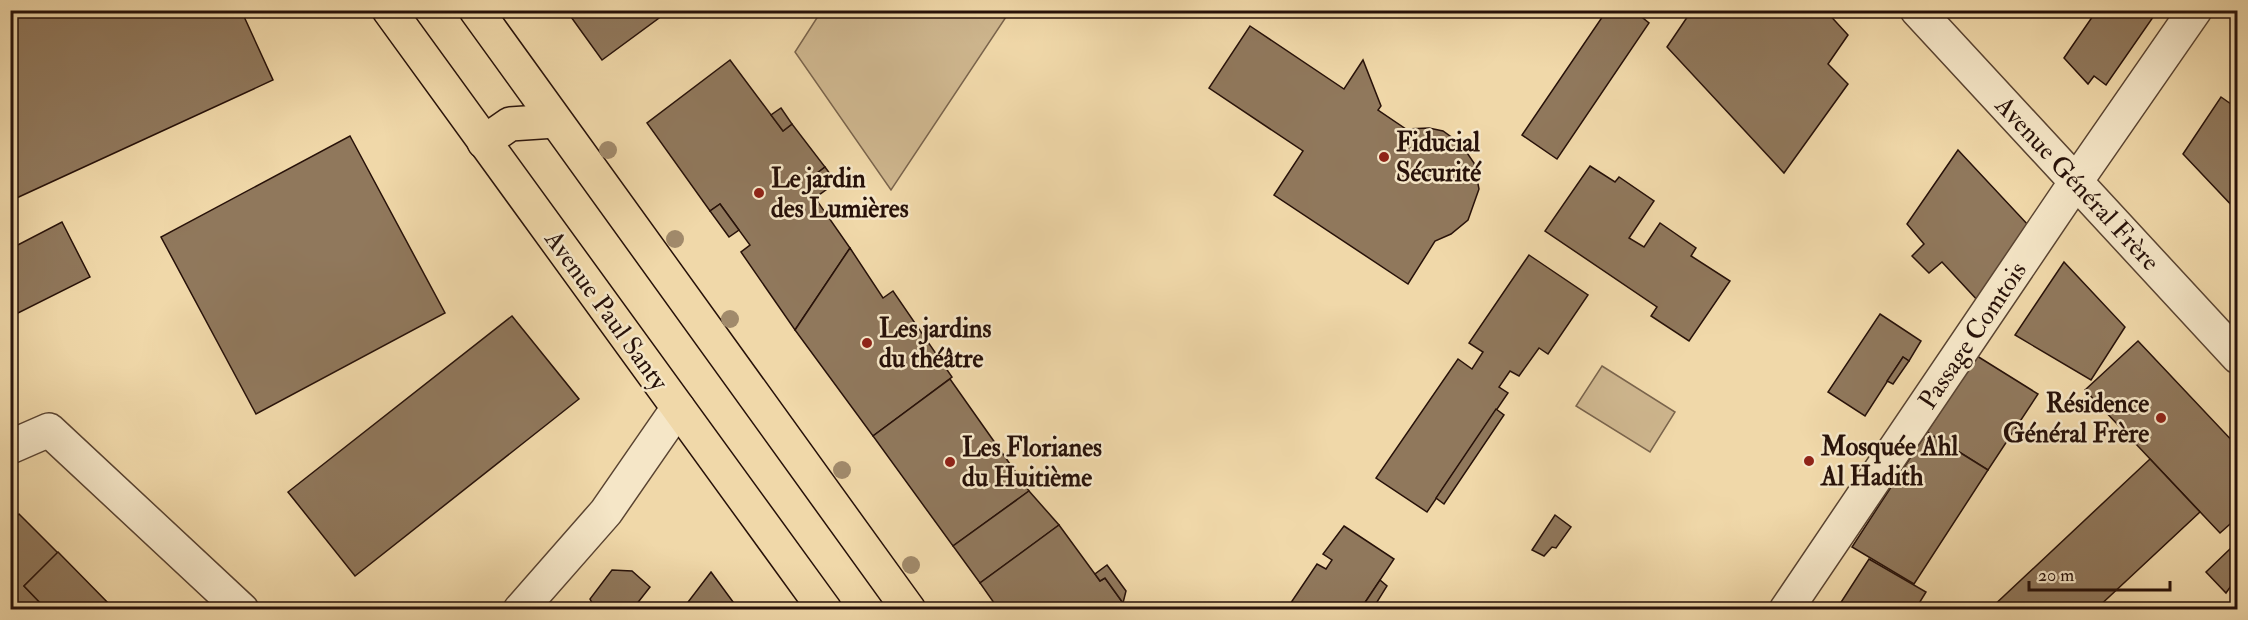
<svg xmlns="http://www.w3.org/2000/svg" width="2248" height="620" viewBox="0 0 2248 620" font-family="'IM FELL Double Pica',serif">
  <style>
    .green { fill: #ceb68e; stroke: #7a644c; stroke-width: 1.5 }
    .building { fill: #90785c; stroke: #271109; stroke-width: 1.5 }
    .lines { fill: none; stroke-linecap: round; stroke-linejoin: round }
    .minor-casing { stroke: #594331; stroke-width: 36 }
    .major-casing { stroke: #271109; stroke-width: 36 }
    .minor { stroke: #f5e6c7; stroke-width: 33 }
    .major { stroke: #f0d8a9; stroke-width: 33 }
    .tree { fill: #a18a6b }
    .poi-dot { fill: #8f2418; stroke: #f5e6c7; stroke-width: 2 }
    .labels { text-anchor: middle; stroke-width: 5; stroke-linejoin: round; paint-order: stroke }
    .poi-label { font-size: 26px; font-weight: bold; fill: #271109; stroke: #f5e6c7; text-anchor: start }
    .street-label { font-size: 26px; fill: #271109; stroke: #f5e6c7 }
  </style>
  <rect width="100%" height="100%" fill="#f0d8a9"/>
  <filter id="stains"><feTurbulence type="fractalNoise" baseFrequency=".00333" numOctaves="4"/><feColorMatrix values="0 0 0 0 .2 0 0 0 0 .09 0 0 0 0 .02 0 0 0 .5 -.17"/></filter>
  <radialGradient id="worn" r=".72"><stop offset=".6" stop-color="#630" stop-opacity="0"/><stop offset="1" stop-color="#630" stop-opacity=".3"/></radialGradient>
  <!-- green -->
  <g class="green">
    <polygon points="822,10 1010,11 891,190 795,52"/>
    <polygon points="1602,366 1675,412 1650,452 1576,406"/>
  </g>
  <!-- building -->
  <g class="building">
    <polygon points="10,10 241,10 273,80 10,201"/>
    <polygon points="566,10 661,10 659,18 602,60"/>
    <polygon points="1607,10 1633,10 1649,23 1557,159 1522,135"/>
    <polygon points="1692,10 1825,10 1848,35 1828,64 1848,84 1784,173 1667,47"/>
    <polygon points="2097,10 2158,10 2106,85 2094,76 2088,84 2064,58"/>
    <polygon points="1250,26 1344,89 1363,60 1381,106 1378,110 1406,129 1429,128 1443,131 1461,144 1474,163 1479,189 1468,220 1451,234 1435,241 1408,284 1274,195 1303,151 1209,88"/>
    <polygon points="730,60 783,131 792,124 825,167 816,174 827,189 815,198 850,248 795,330 741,252 750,245 720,204 710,211 647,123"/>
    <polygon points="2221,97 2238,109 2238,212 2183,154"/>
    <polygon points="781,108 792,124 783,131 771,115"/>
    <polygon points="350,136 445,313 256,414 161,237"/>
    <polygon points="1958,150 2030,227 1980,303 1942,262 1929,273 1912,256 1924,244 1907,224"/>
    <polygon points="1590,166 1615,182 1619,177 1654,201 1629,238 1644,247 1660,223 1696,248 1691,256 1730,281 1689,341 1651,316 1657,307 1545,231"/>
    <polygon points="825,167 836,182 827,189 816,174"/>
    <polygon points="720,204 739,230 729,237 710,211"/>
    <polygon points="62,222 90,277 10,317 10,249"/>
    <polygon points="850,248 883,298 893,291 952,377 873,436 795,330"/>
    <polygon points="1529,255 1588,295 1548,354 1539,348 1519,376 1510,371 1499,387 1508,393 1427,512 1376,478 1458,359 1472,369 1483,352 1469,343"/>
    <polygon points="2064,262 2125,327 2091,380 2015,335"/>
    <polygon points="1880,314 1921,341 1909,361 1903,357 1865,416 1828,392"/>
    <polygon points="512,316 579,399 355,576 288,492"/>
    <polygon points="2138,341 2238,447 2238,517 2220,533 2085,390"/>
    <polygon points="1977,356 2038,394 1988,470 1927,432"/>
    <polygon points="1903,357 1909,361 1893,384 1887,381"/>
    <polygon points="950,379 1029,491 953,546 873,436"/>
    <polygon points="1496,409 1504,415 1444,504 1436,498"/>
    <polygon points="1927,432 1988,470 1914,584 1852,547"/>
    <polygon points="2150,459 2200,512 2095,610 1989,610"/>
    <polygon points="1029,491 1059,525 980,583 953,546"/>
    <polygon points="19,514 58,553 24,586 47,610 10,610 10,522"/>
    <polygon points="1555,515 1571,527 1556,548 1552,547 1544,556 1532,550"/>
    <polygon points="1059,525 1100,581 1105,578 1123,603 1122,610 999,610 980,583"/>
    <polygon points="1344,526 1394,559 1360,610 1286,610 1317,564 1326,569 1332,560 1323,554"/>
    <polygon points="2231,548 2238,555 2238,576 2226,593 2206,572"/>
    <polygon points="58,552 115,610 47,610 24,586"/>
    <polygon points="1869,559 1926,592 1915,610 1836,610"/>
    <polygon points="1107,565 1126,591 1123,603 1105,578 1100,581 1095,574"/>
    <polygon points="612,570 632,571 650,587 632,610 596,610 590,599"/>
    <polygon points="711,572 739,610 682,610"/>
    <polygon points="1380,580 1387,586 1372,610 1360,610"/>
  </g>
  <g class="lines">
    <defs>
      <g id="minor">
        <polyline points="1917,10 2238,357"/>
        <polyline points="10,447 49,430 242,610"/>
        <polyline points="520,610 606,512 678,408"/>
        <polyline points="1786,610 2077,180 2195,10"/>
      </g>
      <g id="major">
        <polyline points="389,10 825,610"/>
        <polyline points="476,10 909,610"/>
        <polyline points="484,142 510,124 555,121"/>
      </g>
    </defs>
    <!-- minor casing -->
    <use href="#minor" class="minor-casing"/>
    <!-- major casing -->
    <use href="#major" class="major-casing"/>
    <!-- minor -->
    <use href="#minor" class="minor"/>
    <!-- major -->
    <use href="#major" class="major"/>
  </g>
  <!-- trees -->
  <g class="tree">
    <circle cx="608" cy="150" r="9"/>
    <circle cx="675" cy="239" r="9"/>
    <circle cx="730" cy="319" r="9"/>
    <circle cx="842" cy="470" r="9"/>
    <circle cx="911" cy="565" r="9"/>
  </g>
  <!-- markers -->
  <g class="poi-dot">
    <circle cx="1384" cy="157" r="6"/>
    <circle cx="759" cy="193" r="6"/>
    <circle cx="867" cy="343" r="6"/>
    <circle cx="2161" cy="418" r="6"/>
    <circle cx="1809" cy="461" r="6"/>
    <circle cx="950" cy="462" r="6"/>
  </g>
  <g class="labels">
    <!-- poi labels -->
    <g class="poi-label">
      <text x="1396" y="151">Fiducial<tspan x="1396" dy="30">Sécurité</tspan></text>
      <text x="771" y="187">Le jardin<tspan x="771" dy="30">des Lumières</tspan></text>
      <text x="879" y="337">Les jardins<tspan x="879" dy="30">du théâtre</tspan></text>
      <text x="2149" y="412" text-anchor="end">Résidence<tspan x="2149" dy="30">Général Frère</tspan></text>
      <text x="1821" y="455">Mosquée Ahl<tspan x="1821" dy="30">Al Hadith</tspan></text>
      <text x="962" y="456">Les Florianes<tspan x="962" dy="30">du Huitième</tspan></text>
    </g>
    <!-- street labels -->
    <g class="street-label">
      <text transform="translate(2078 183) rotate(47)" y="9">Avenue Général Frère</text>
      <text transform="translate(607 310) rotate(54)" y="9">Avenue Paul Santy</text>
      <text transform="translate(1972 335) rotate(-56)" y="9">Passage Comtois</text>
    </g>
  </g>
  <!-- margin -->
  <rect width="2248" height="620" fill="none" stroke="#f0d8a9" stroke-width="36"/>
  <rect x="12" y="12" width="2224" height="596" fill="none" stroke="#271109" stroke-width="3"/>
  <rect x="18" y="18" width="2212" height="584" fill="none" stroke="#271109" stroke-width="1.5"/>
  <!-- scale -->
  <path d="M2029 581v9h141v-9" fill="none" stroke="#271109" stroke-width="3"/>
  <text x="2038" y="581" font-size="18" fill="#271109" stroke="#f5e6c7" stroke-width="4.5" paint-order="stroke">20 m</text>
  <rect width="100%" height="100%" filter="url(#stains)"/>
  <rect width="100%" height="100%" fill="url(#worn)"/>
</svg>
